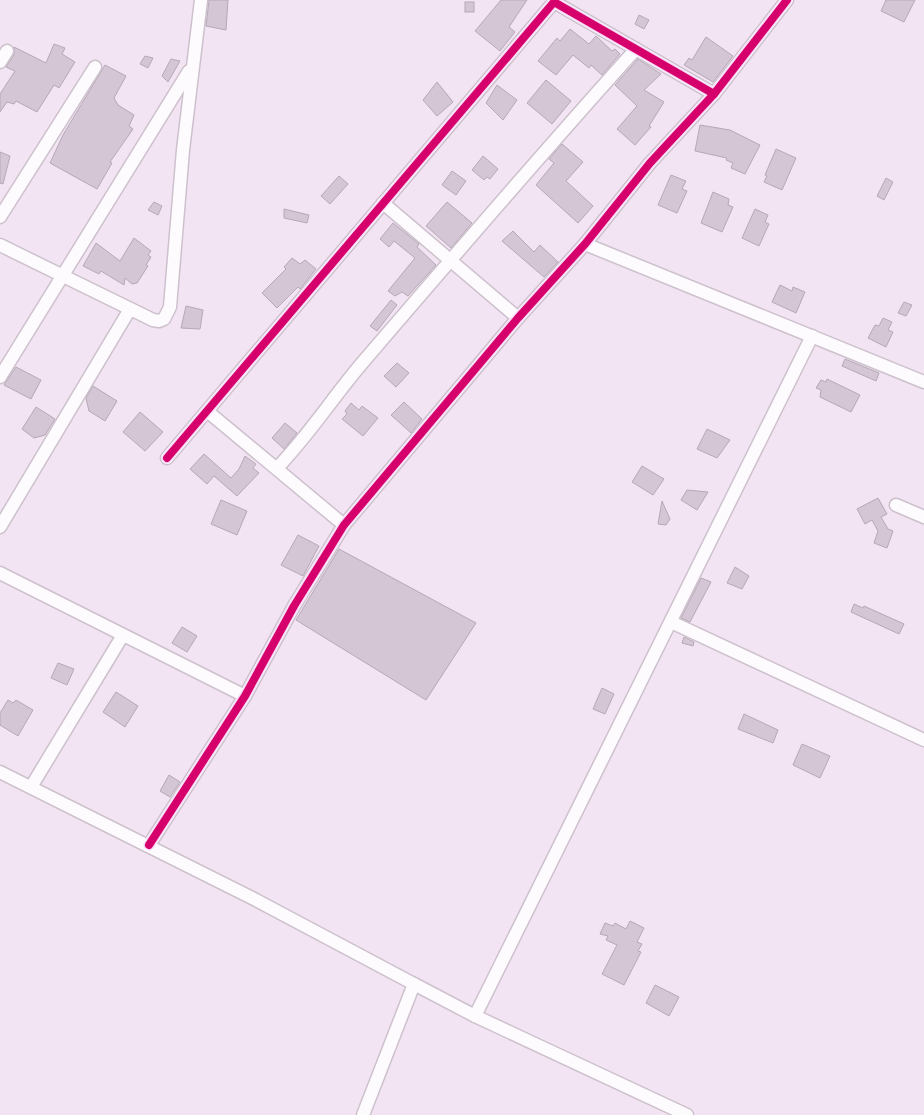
<svg xmlns="http://www.w3.org/2000/svg" width="924" height="1115" viewBox="0 0 924 1115" font-family="'Titillium Web',sans-serif">
  <style>
    .building { fill: #d5c6d6; stroke: #b5a9b6 }
    .lines { fill: none; stroke-linecap: round; stroke-linejoin: round }
    .street-casing { stroke: #cdc1cd; stroke-width: 15 }
    .street { stroke: #fdfbfd; stroke-width: 12 }
    .cycleway-casing { stroke: #f9defa; stroke-width: 11 }
    .cycleway { stroke: #d6006c; stroke-width: 8 }
  </style>
  <rect width="100%" height="100%" fill="#f3e4f4"/>
  <!-- building -->
  <g class="building">
    <polygon points="209,0 228,0 226,30 206,26"/>
    <polygon points="501,0 527,0 509,27 515,32 500,51 475,31"/>
    <polygon points="886,0 915,0 904,22 881,11"/>
    <rect x="465" y="2" width="9" height="10"/>
    <polygon points="639,15 649,20 644,29 635,24"/>
    <polygon points="570,29 589,44 596,36 612,51 615,49 620,54 602,75 591,65 589,68 573,55 556,75 538,61 557,38 560,41"/>
    <polygon points="706,37 733,56 713,82 684,65 689,58 692,60"/>
    <polygon points="54,44 65,48 62,54 75,62 59,88 54,85 37,112 16,101 14,104 7,102 0,112 0,94 15,71 6,67 14,55 14,47 46,63"/>
    <polygon points="145,56 153,58 148,68 140,64"/>
    <polygon points="171,59 180,61 168,82 162,76"/>
    <polygon points="638,59 661,74 644,90 664,102 649,126 651,127 635,145 617,129 637,106 615,85"/>
    <polygon points="105,65 126,76 114,98 118,105 134,115 129,126 133,129 110,162 112,163 97,189 50,163 63,135"/>
    <polygon points="546,80 571,101 552,124 527,103"/>
    <polygon points="437,82 453,102 437,116 423,100"/>
    <polygon points="497,85 517,100 503,120 486,103"/>
    <polygon points="700,125 730,130 760,145 745,174 731,168 733,163 726,160 727,158 695,151"/>
    <polygon points="562,144 583,162 566,181 593,206 578,223 536,185 554,163 549,159"/>
    <polygon points="776,149 796,158 782,190 764,182 767,176 765,175"/>
    <polygon points="0,152 10,156 3,184 0,183"/>
    <polygon points="483,156 498,169 490,179 487,177 484,180 472,170"/>
    <polygon points="452,171 466,181 456,195 442,185"/>
    <polygon points="671,175 686,181 682,189 687,191 677,213 658,205"/>
    <polygon points="339,176 348,184 330,204 321,196"/>
    <polygon points="886,178 893,182 884,200 877,196"/>
    <polygon points="713,192 729,199 728,205 733,207 722,232 701,223"/>
    <polygon points="154,202 162,206 158,215 148,210"/>
    <polygon points="447,202 472,223 451,248 426,226"/>
    <polygon points="284,209 309,215 307,223 284,218"/>
    <polygon points="755,209 768,215 765,222 769,224 759,246 742,238"/>
    <polygon points="393,223 419,244 417,247 436,265 408,296 402,292 395,296 388,291 415,258 394,241 389,247 380,239"/>
    <polygon points="513,231 534,252 540,245 558,262 544,277 502,241"/>
    <polygon points="134,238 151,251 148,255 151,257 146,265 148,266 137,283 132,284 125,278 124,285 101,271 99,274 83,266 96,243 120,261"/>
    <polygon points="292,258 300,264 305,260 316,269 300,289 298,287 277,308 262,293 286,269 284,267"/>
    <polygon points="780,285 792,291 793,287 805,292 796,313 772,302"/>
    <polygon points="391,300 397,305 377,331 370,326"/>
    <polygon points="904,302 912,305 906,316 898,313"/>
    <polygon points="186,306 203,310 200,329 181,328"/>
    <polygon points="883,318 892,322 888,330 893,332 886,347 868,338 875,325 879,326"/>
    <polygon points="845,359 879,373 876,381 842,366"/>
    <polygon points="397,363 409,373 396,387 384,376"/>
    <polygon points="16,367 41,380 31,399 4,385"/>
    <polygon points="827,379 860,395 851,412 820,397 821,390 816,388 821,380 826,382"/>
    <polygon points="93,386 117,401 105,421 89,411 86,398"/>
    <polygon points="404,402 422,419 411,433 391,415"/>
    <polygon points="351,403 359,410 362,406 378,418 363,436 342,419 347,414 345,411"/>
    <polygon points="36,407 55,419 45,435 34,438 22,429"/>
    <polygon points="140,412 163,432 145,451 123,432"/>
    <polygon points="285,423 297,433 284,449 272,438"/>
    <polygon points="707,429 730,440 717,458 697,449"/>
    <polygon points="204,454 231,478 239,469 245,456 256,464 253,468 259,473 237,496 214,476 207,484 190,469"/>
    <polygon points="642,466 664,479 653,495 632,482"/>
    <polygon points="687,490 708,492 697,510 681,500"/>
    <polygon points="878,498 887,514 881,517 888,529 893,531 887,548 874,543 878,531 872,520 865,524 857,509"/>
    <polygon points="221,500 247,511 237,535 211,524"/>
    <polygon points="662,501 670,519 666,525 658,524"/>
    <polygon points="298,535 319,546 303,576 281,565"/>
    <polygon points="339,549 476,623 426,700 296,620"/>
    <polygon points="735,567 749,576 742,589 727,583"/>
    <polygon points="701,578 711,582 690,622 681,618"/>
    <polygon points="854,604 863,608 864,606 904,624 899,634 851,612"/>
    <polygon points="182,627 197,636 187,652 172,643"/>
    <polygon points="684,637 694,642 693,646 682,643"/>
    <polygon points="58,663 74,669 67,685 51,678"/>
    <polygon points="602,688 614,694 605,714 593,709"/>
    <polygon points="116,692 138,706 125,727 103,712"/>
    <polygon points="8,700 13,703 16,700 33,710 18,736 0,725 0,713"/>
    <polygon points="744,714 778,730 773,743 738,729"/>
    <polygon points="802,744 830,756 820,778 793,765"/>
    <polygon points="169,775 180,782 170,797 160,791"/>
    <polygon points="630,921 644,928 637,942 642,944 638,951 641,952 624,985 602,974 617,945 606,940 608,936 600,934 605,923 613,926 615,923 626,929"/>
    <polygon points="655,985 679,997 669,1016 646,1003"/>
  </g>
  <g class="lines">
    <defs>
      <g id="street">
        <polyline points="0,62 7,51"/>
        <polyline points="383,203 518,318"/>
        <polyline points="0,217 95,67"/>
        <polyline points="585,244 924,382"/>
        <polyline points="0,245 153,320 159,321 164,319 170,307 183,150 201,0"/>
        <polyline points="0,377 189,71"/>
        <polyline points="207,411 344,525"/>
        <polyline points="167,458 554,2 714,94"/>
        <path d="M277,468C309,435 333,397 363,362C453,257 543,152 636,49"/>
        <polyline points="896,505 924,517"/>
        <polyline points="0,527 130,309"/>
        <polyline points="0,573 245,696"/>
        <polyline points="671,622 924,740"/>
        <polyline points="0,772 256,900 414,984"/>
        <polyline points="31,787 123,635"/>
        <polyline points="149,845 245,696 294,606 344,525 518,318 585,244 650,163 714,94 787,0"/>
        <polyline points="475,1016 812,336"/>
        <polyline points="363,1115 414,984 475,1016 687,1115"/>
      </g>
    </defs>
    <!-- street casing -->
    <use href="#street" class="street-casing"/>
    <!-- street -->
    <use href="#street" class="street"/>
    <defs>
      <g id="cycleway">
        <polyline points="167,458 554,2 714,94"/>
        <polyline points="149,845 245,696 294,606 344,525 518,318 585,244 650,163 714,94 787,0"/>
      </g>
    </defs>
    <!-- cycleway casing -->
    <use href="#cycleway" class="cycleway-casing"/>
    <!-- cycleway -->
    <use href="#cycleway" class="cycleway"/>
  </g>
</svg>
